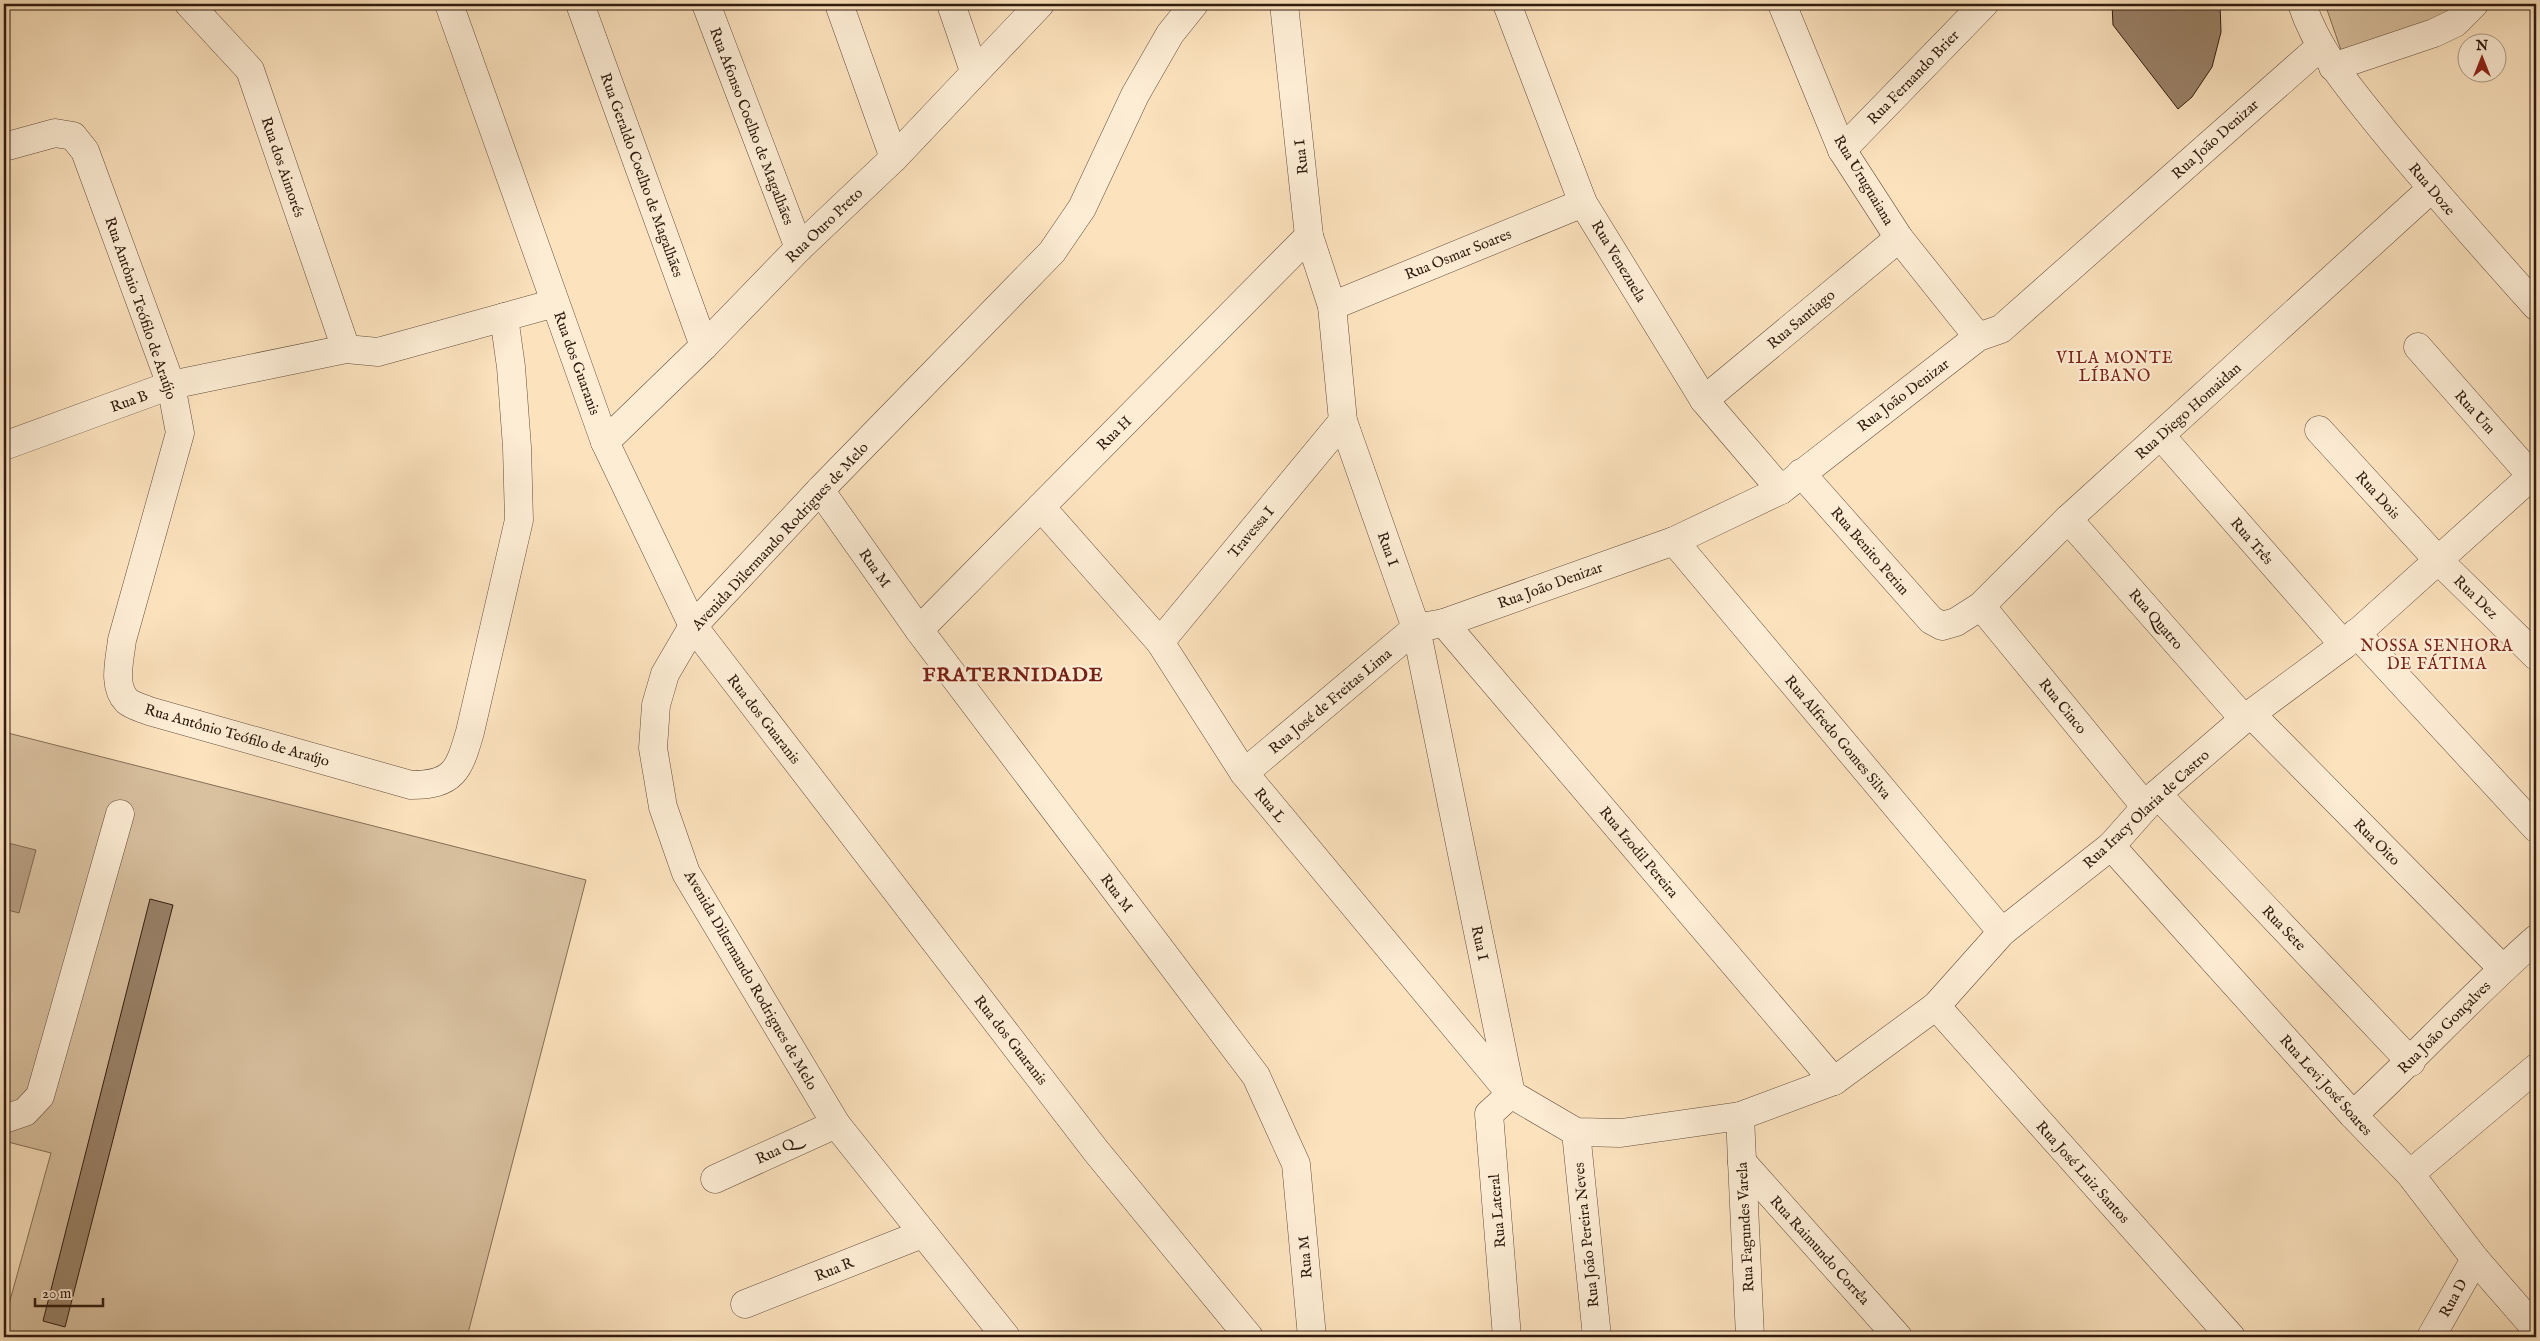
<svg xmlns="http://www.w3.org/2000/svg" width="2540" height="1341" viewBox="0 0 2540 1341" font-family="'IM FELL English',serif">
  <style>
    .green { fill: #d9c1a0; stroke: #846e58 }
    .water { fill: #b79f82; stroke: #816a54 }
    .building { fill: #9a836a; stroke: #301b0f }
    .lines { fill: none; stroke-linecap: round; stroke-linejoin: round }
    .minor-casing { stroke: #634d3b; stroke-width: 29 }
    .path { stroke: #301b0f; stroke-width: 3; stroke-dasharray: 1 2.5; stroke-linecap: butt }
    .minor { stroke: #fdedd5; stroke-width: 28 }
    .labels { text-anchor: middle; stroke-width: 4.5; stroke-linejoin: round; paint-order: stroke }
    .street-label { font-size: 15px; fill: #301b0f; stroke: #fdedd5 }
    .neighbourhood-label { font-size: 16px; letter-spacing: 1px; fill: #7a1f14; stroke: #fdedd5 }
    .district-label { font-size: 20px; font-weight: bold; letter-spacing: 1px; fill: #7a1f14; stroke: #fdedd5 }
  </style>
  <rect width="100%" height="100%" fill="#fce3be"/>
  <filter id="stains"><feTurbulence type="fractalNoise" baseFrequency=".004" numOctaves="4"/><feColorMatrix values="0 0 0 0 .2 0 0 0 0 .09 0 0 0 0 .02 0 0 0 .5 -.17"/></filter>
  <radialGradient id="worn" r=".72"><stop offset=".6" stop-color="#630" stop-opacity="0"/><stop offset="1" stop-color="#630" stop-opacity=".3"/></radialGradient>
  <!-- green -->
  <g class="green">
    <polygon points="2325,4 2457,4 2451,14 2342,53"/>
    <polygon points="4,732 586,880 467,1337 4,1337 4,1322 51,1153 4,1141"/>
  </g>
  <!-- water -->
  <polygon class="water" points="4,842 36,850 19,913 4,909"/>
  <!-- building -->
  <g class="building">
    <polygon points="2112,4 2220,4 2221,32 2212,67 2192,97 2178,109 2113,25"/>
    <polygon points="150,899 173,905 65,1327 43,1321"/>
  </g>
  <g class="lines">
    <defs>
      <g id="minor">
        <polyline points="189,4 250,70 346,349"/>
        <polyline points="449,4 605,442 693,626 1096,1151 1249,1337"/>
        <polyline points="580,4 704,346"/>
        <polyline points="706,4 799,248"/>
        <polyline points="839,4 894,158"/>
        <polyline points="951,4 974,71"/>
        <polyline points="1284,4 1309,236 1332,306 1343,421 1416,628 1510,1089"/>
        <polyline points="1507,4 1583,203 1704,400 1781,490"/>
        <polyline points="1782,4 1842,150 1899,238 1978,337"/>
        <path d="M2302,4C2318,53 2352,91 2384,131C2433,191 2484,248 2536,306"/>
        <polyline points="2333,67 2434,33 2455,23 2474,4"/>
        <path d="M4,147L55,133L73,136L85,151L171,385L180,433L122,640C120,659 112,686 127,701C133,706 142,708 149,711L411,785C454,785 459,770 470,732L519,520L517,447L511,367L504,317"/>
        <polyline points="1842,150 1984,4"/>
        <polyline points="1332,306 1583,203"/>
        <polyline points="2418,347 2536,481"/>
        <polyline points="1704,400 1899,238"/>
        <polyline points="2319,430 2437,559 2536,656"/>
        <polyline points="2161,436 2344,645"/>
        <polyline points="605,442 704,346 799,248 894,158 1040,4"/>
        <polyline points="4,446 171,385 346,349 378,352 555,303"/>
        <polyline points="1801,473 1931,620 1942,626 1956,622 1981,606 2068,519 2431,189"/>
        <polyline points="820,490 919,630 1256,1076 1296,1164 1312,1337"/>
        <polyline points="1041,507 1160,642 1244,773 1511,1094 1576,1132 1621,1133 1740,1116 1834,1081 1936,1006 2002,932 2111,846 2157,794 2244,719 2344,645 2536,472"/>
        <polyline points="2068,519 2244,719"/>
        <polyline points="1674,541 2002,932"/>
        <polyline points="1981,606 2145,806"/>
        <polyline points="1444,623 1834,1081"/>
        <polyline points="919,630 1309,236"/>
        <polyline points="2356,633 2536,828"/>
        <polyline points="1160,642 1343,421"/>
        <polyline points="2252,715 2503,969"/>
        <polyline points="1244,773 1416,628 1444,623 1674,541 1781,490 1978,337 2001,329 2321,46"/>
        <polyline points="2157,794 2411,1062"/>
        <polyline points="2111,846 2353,1115 2410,1174 2475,1259 2536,1329"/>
        <polyline points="1936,1006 2231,1337"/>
        <path d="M2353,1115C2415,1058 2472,995 2536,939"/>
        <polyline points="1740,1116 1750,1337"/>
        <polyline points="4,1119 25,1112 40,1096 120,814"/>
        <polyline points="1576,1132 1597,1337"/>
        <polyline points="1742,1162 1898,1337"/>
        <polyline points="2410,1174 2536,1068"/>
        <polyline points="715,1179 836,1124"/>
        <polyline points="745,1304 922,1234"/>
        <polyline points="1006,1337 836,1124 686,873 663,807 653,748 656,705 665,674 693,626 820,490 1052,252 1082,208 1135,95 1170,34 1194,4"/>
        <polyline points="1507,1337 1489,1114 1511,1094"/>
        <polyline points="2431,1337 2475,1259"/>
      </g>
    </defs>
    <!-- minor casing -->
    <use href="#minor" class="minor-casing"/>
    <!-- path -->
    <polyline class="path" points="4,259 6,264 4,273"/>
    <!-- minor -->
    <use href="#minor" class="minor"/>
  </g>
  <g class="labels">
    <!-- street labels -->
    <g class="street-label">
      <text transform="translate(1913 77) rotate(-46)" y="5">Rua Fernando Brier</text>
      <text transform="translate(752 126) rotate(69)" y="5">Rua Afonso Coelho de Magalhães</text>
      <text transform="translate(2215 139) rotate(-42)" y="5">Rua João Denizar</text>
      <text transform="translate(1301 157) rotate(-96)" y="5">Rua I</text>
      <text transform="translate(283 167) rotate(71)" y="5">Rua dos Aimorés</text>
      <text transform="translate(642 175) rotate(70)" y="5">Rua Geraldo Coelho de Magalhães</text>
      <text transform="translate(1864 180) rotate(59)" y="5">Rua Uruguaiana</text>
      <text transform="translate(2432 189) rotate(50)" y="5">Rua Doze</text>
      <text transform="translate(824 225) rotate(-44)" y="5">Rua Ouro Preto</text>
      <text transform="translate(1458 254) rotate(-22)" y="5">Rua Osmar Soares</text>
      <text transform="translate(1619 261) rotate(59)" y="5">Rua Venezuela</text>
      <text transform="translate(141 308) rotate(71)" y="5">Rua Antônio Teófilo de Araújo</text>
      <text transform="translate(1801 319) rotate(-40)" y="5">Rua Santiago</text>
      <text transform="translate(577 363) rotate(70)" y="5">Rua dos Guaranis</text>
      <text transform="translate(1903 395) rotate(-37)" y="5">Rua João Denizar</text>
      <text transform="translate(129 401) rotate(-20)" y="5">Rua B</text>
      <text transform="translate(2188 411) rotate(-42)" y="5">Rua Diego Homaidan</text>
      <text transform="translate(2475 412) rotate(48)" y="5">Rua Um</text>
      <text transform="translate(1114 433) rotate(-45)" y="5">Rua H</text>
      <text transform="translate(2378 495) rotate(48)" y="5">Rua Dois</text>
      <text transform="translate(1251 532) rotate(-50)" y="5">Travessa I</text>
      <text transform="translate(780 536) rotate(-47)" y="5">Avenida Dilermando Rodrigues de Melo</text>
      <text transform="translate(2252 541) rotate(49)" y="5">Rua Três</text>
      <text transform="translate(1388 549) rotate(70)" y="5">Rua I</text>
      <text transform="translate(1870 551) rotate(49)" y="5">Rua Benito Perim</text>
      <text transform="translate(875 568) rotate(55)" y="5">Rua M</text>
      <text transform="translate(1550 585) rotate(-20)" y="5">Rua João Denizar</text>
      <text transform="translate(2476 597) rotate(44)" y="5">Rua Dez</text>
      <text transform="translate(2156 619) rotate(49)" y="5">Rua Quatro</text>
      <text transform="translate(1330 701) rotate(-40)" y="5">Rua José de Freitas Lima</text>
      <text transform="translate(2063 706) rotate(51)" y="5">Rua Cinco</text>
      <text transform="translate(764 719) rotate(52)" y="5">Rua dos Guaranis</text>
      <text transform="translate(237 735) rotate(16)" y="5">Rua Antônio Teófilo de Araújo</text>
      <text transform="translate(1838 737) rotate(50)" y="5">Rua Alfredo Gomes Silva</text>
      <text transform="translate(1270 805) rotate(50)" y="5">Rua L</text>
      <text transform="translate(2146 809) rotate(-43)" y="5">Rua Iracy Olaria de Castro</text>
      <text transform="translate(2377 842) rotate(45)" y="5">Rua Oito</text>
      <text transform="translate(1639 852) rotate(50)" y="5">Rua Izodil Pereira</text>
      <text transform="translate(1117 893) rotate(53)" y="5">Rua M</text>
      <text transform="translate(2284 928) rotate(46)" y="5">Rua Sete</text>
      <text transform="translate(1480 943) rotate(78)" y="5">Rua I</text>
      <text transform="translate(751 980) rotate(60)" y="5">Avenida Dilermando Rodrigues de Melo</text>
      <text transform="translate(2444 1027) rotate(-45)" y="5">Rua João Gonçalves</text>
      <text transform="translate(1011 1040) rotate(52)" y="5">Rua dos Guaranis</text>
      <text transform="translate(2326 1085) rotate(48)" y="5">Rua Levi José Soares</text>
      <text transform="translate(775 1151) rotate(-25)" y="5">Rua Q</text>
      <text transform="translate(2083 1172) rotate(48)" y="5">Rua José Luiz Santos</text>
      <text transform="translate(1497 1211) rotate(-95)" y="5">Rua Lateral</text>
      <text transform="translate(1745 1227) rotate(-93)" y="5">Rua Fagundes Varela</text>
      <text transform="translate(1586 1235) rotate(-96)" y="5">Rua João Pereira Neves</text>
      <text transform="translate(1820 1250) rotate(48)" y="5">Rua Raimundo Corrêa</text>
      <text transform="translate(1305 1257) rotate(-95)" y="5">Rua M</text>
      <text transform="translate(834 1269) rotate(-22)" y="5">Rua R</text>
      <text transform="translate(2453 1298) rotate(-61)" y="5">Rua D</text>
    </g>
    <!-- neighbourhood labels -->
    <g class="neighbourhood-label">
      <text x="2115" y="363">VILA MONTE<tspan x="2115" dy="18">LÍBANO</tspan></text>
      <text x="2437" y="651">NOSSA SENHORA<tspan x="2437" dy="18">DE FÁTIMA</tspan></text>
    </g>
    <!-- district labels -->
    <g class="district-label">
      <text x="1013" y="681">FRATERNIDADE</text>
    </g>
  </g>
  <!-- margin -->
  <rect width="2540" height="1341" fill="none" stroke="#fce3be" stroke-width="20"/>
  <rect x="5" y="5" width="2530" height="1331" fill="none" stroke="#301b0f" stroke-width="2.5"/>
  <rect x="10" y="10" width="2520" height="1321" fill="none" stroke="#301b0f"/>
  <!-- north arrow -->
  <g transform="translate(2482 58)"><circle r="24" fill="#fdedd5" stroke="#ab9986"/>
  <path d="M0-4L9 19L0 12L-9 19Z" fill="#8f2418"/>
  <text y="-8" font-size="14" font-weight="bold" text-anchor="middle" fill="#301b0f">N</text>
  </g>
  <!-- scale -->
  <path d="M35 1298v8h68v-8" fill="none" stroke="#301b0f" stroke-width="2.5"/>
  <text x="42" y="1298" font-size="15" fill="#301b0f" stroke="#fdedd5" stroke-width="4" paint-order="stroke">20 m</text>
  <rect width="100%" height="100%" filter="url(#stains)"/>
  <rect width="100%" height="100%" fill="url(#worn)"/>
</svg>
